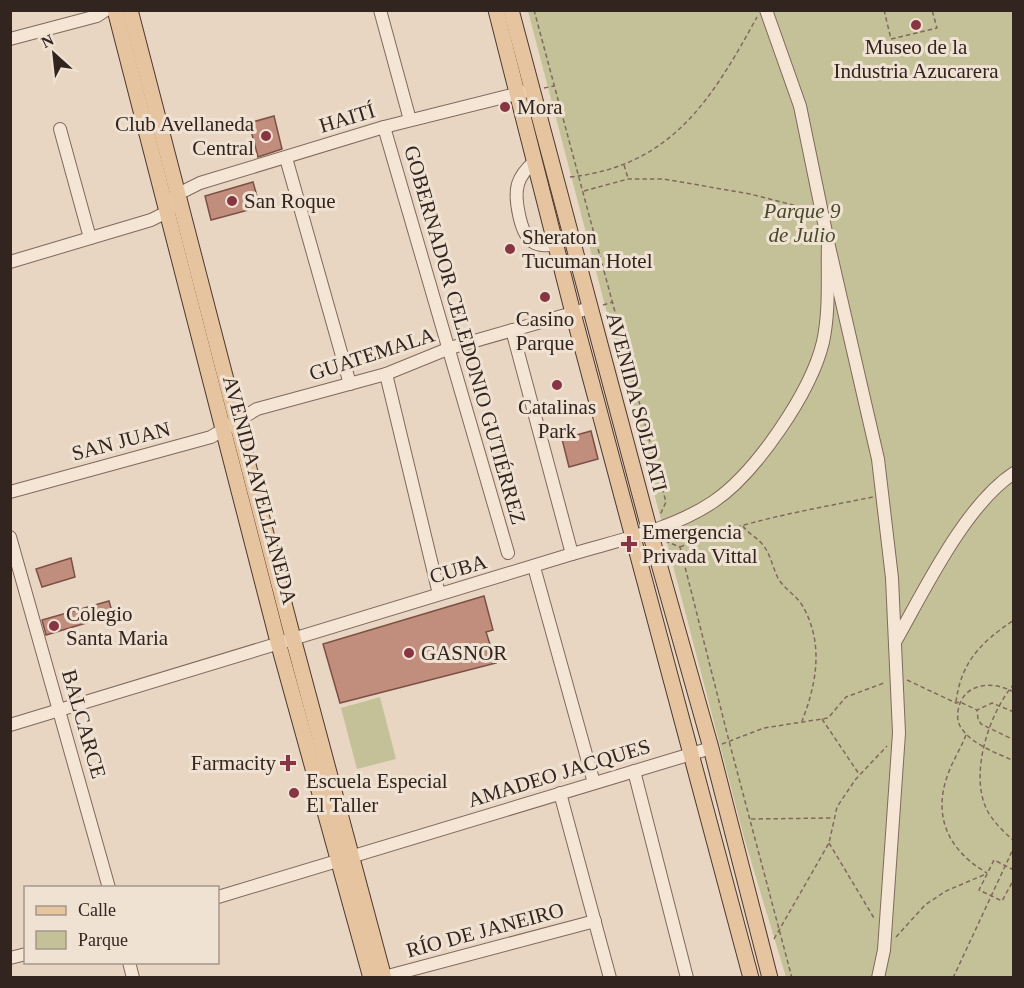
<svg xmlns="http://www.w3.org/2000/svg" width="1024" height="988" viewBox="0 0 1024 988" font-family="'Times New Roman',serif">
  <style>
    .green { fill: #c4c199 }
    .building { fill: #c18e7e; stroke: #7c5145; stroke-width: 1.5 }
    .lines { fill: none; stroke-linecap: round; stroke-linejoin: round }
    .minor-casing { stroke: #80695c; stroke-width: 14 }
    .major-casing { stroke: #4e3930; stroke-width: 17 }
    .path { stroke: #80695c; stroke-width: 1.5; stroke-dasharray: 4.5 3; stroke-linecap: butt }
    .minor { stroke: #f4e5d5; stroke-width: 12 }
    .major { stroke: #e7c4a0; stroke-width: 15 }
    .poi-dot { fill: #873443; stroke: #f0e2d2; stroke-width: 2 }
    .labels { text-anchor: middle; stroke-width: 6; stroke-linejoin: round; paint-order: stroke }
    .poi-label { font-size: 21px; fill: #32241e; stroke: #f0e2d2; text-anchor: start }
    .street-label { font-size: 21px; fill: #32241e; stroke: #f0e2d2 }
    .park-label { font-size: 21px; font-style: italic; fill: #494b28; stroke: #f0e2d2 }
  </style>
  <rect width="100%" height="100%" fill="#e8d6c3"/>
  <!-- green -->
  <g class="green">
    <polygon points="528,11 1013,11 1013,977 786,977 745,841"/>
    <polygon points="380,697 396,759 357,769 341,708"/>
  </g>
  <!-- building -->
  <g class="building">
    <polygon points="274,116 282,149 258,157 249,123"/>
    <polygon points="253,182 260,207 211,220 205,196"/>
    <polygon points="591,431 598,459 569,467 562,439"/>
    <polygon points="71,558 75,577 42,587 36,569"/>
    <polygon points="484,596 493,630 486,632 496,663 340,703 323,644"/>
    <polygon points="109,601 113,615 46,635 42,620"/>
  </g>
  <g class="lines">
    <defs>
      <g id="minor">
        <polyline points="380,10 410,120"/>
        <polyline points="766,10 800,106 828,242 878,459 892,578 899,733 884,950 878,978"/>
        <polyline points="10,39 97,16 106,10"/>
        <polyline points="384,127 508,553"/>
        <polyline points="60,129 90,238"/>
        <polyline points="286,158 350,384"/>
        <path d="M535,161C528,167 521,174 518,184C514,197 520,235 533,242C539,246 549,246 556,244"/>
        <polyline points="10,262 151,220 167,212 178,194 200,183 384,127 524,92"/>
        <polyline points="512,330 572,554"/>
        <polyline points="386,374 439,594"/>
        <polyline points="10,492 211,437 257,409 386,374 450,348 590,308"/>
        <polyline points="10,537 109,888"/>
        <polyline points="534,567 594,783"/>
        <path d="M895,642C924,591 965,505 1014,473"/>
        <path d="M10,725L572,554C619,540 671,530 713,502C756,473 811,392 823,342C830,310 827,274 828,242"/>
        <polyline points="634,771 687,978"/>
        <polyline points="560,793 610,978"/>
        <polyline points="218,897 711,748"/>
        <polyline points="10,958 26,954"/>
        <polyline points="129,962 133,978"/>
        <polyline points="384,977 595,921"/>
      </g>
      <g id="major">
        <polyline points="115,10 278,642 371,978"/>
        <polyline points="130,10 293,638 384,978"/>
        <polyline points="496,10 573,313 751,978"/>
        <polyline points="511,10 650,532 711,748 770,978"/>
      </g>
    </defs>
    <!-- minor casing -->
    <use href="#minor" class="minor-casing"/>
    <!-- major casing -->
    <use href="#major" class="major-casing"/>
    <!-- path -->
    <g class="path">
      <polyline points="534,10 666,502 660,515"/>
      <polyline points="884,10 891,39 937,28 932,10"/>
      <polyline points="544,88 554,86"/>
      <polyline points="624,165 628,178"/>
      <path d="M570,177C672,166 712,99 757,17"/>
      <polyline points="584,191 628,179 664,179 750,194 809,209"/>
      <polyline points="603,305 613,302"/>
      <path d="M743,526C748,534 757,537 763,545C771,555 772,566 778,578C784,589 796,595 802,605C824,642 817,683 802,721"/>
      <polyline points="665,541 680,547 729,741 792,978"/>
      <path d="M680,547C741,521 808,510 873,497"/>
      <polyline points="907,680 956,703 960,702 977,710"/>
      <path d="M1014,684C989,713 970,772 986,808C992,821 1004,832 1014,841"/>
      <path d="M1014,692C992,680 962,683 958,711C957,718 958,724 962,729C973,745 997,753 1014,761"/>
      <path d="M956,702C961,662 981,642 1014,620"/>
      <polyline points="1014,712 992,703 977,710 978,719 981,724 1014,740"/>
      <polyline points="822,719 859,774"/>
      <path d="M966,735C961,748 953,760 948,774C932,817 949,851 987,873"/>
      <polyline points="722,744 764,728 828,718 846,697 884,683"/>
      <polyline points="751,819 833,818"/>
      <polyline points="829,843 874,918"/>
      <polyline points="1014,870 994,860 979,890 1002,901 1014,879"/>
      <polyline points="896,937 925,905 946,891 986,874"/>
      <polyline points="774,939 829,843 837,807 855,780 887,746"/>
      <polyline points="953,978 1014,847"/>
    </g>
    <!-- minor -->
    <use href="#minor" class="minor"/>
    <!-- major -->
    <use href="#major" class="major"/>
  </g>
  <!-- markers -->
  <g class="poi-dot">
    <circle cx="916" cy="25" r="6"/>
    <circle cx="505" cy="107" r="6"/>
    <circle cx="266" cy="136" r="6"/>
    <circle cx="232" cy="201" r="6"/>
    <circle cx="510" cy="249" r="6"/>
    <circle cx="545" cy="297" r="6"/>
    <circle cx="557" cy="385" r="6"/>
    <path d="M626 535h6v6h6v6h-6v6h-6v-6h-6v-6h6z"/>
    <circle cx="54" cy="626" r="6"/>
    <circle cx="409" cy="653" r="6"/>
    <path d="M285 754h6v6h6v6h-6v6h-6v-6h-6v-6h6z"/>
    <circle cx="294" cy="793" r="6"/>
  </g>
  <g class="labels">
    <!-- poi labels -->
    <g class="poi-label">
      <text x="916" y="54" text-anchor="middle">Museo de la<tspan x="916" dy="24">Industria Azucarera</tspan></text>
      <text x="517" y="114">Mora</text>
      <text x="254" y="131" text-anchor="end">Club Avellaneda<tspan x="254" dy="24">Central</tspan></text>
      <text x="244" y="208">San Roque</text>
      <text x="522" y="244">Sheraton<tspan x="522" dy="24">Tucuman Hotel</tspan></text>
      <text x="545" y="326" text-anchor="middle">Casino<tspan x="545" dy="24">Parque</tspan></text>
      <text x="557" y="414" text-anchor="middle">Catalinas<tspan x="557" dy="24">Park</tspan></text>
      <text x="642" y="539">Emergencia<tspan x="642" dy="24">Privada Vittal</tspan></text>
      <text x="66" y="621">Colegio<tspan x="66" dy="24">Santa Maria</tspan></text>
      <text x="421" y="660">GASNOR</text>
      <text x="276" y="770" text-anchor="end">Farmacity</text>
      <text x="306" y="788">Escuela Especial<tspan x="306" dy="24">El Taller</tspan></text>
    </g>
    <!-- street labels -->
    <g class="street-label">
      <text transform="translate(347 118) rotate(-17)" y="7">HAITÍ</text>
      <text transform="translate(465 335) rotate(74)" y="7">GOBERNADOR CELEDONIO GUTIÉRREZ</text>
      <text transform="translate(372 354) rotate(-18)" y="7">GUATEMALA</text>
      <text transform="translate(637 402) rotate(75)" y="7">AVENIDA SOLDATI</text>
      <text transform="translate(121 441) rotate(-15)" y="7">SAN JUAN</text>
      <text transform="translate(260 490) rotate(75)" y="7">AVENIDA AVELLANEDA</text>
      <text transform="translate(458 569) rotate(-16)" y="7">CUBA</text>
      <text transform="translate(84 724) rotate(74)" y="7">BALCARCE</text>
      <text transform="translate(559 773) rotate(-17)" y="7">AMADEO JACQUES</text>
      <text transform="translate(485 930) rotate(-15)" y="7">RÍO DE JANEIRO</text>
    </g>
    <!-- park labels -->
    <g class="park-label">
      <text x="802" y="218">Parque 9<tspan x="802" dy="24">de Julio</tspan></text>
    </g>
  </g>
  <!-- border -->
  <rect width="1024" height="988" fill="none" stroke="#32241e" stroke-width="24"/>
  <!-- legend -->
  <rect x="24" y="886" width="195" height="78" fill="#f0e2d2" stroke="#a4968a" stroke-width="1.5"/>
  <rect x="36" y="906" width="30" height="9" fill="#e7c4a0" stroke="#a4968a" stroke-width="1.5"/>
  <text x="78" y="916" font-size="18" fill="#32241e">Calle</text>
  <rect x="36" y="931" width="30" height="18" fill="#c4c199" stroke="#a4968a" stroke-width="1.5"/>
  <text x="78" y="946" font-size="18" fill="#32241e">Parque</text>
  <!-- north arrow -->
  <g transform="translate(54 54) rotate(333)" stroke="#f0e2d2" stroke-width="4.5" paint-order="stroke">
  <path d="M0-4.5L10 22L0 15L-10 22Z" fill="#32241e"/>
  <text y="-9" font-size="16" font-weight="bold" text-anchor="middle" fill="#32241e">N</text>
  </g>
</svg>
